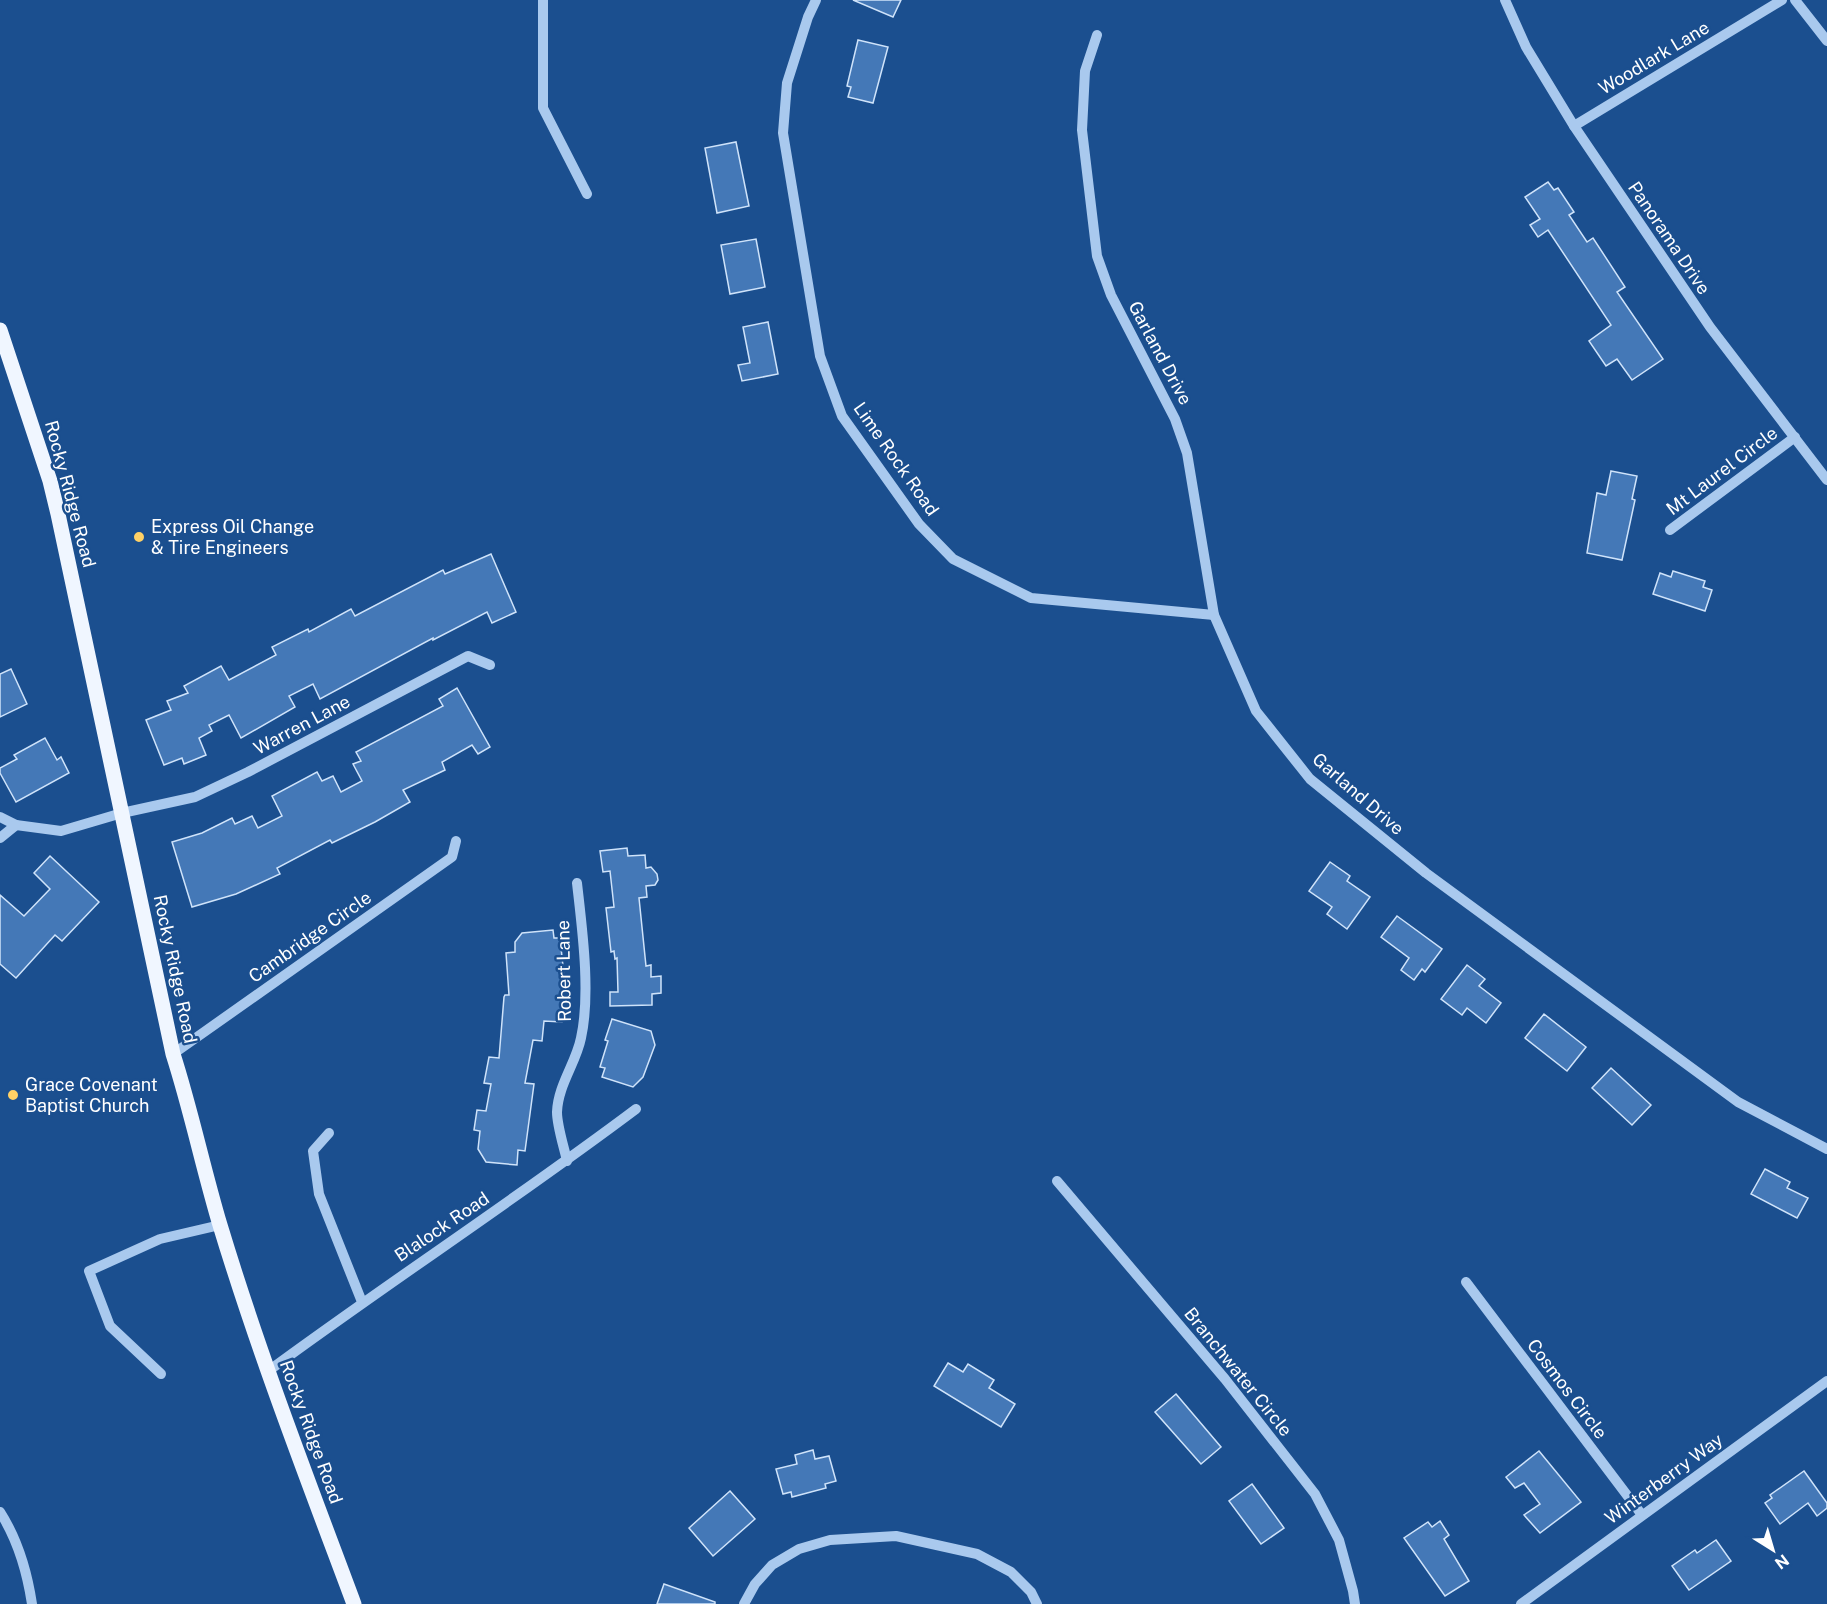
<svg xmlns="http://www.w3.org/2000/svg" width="1827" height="1604" viewBox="0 0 1827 1604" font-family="'Public Sans',sans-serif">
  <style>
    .building { fill: #4478b7; stroke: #cfe3fa; stroke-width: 1.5 }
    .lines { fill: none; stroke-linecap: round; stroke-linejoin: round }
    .minor { stroke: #a9c9ee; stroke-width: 10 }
    .major { stroke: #f0f6ff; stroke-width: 15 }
    .poi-dot { fill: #ffd166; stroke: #1b4f8f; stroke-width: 2 }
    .labels { text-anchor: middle; stroke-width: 5; stroke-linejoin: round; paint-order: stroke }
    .street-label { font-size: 18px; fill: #fff; stroke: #1b4f8f }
    .poi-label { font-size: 18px; fill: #fff; stroke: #1b4f8f; text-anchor: start }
  </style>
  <rect width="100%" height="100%" fill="#1b4f8f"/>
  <!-- building -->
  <g class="building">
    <polygon points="853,0 901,0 893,17"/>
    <polygon points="858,40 888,47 873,103 848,97 851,87 847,86"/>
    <polygon points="736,142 749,206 717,213 705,148"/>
    <polygon points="1548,182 1554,190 1558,188 1574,212 1569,215 1587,242 1593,238 1625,287 1617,292 1663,359 1632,380 1617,359 1606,366 1589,341 1611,325 1548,230 1538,237 1530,225 1540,219 1525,197"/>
    <polygon points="756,239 765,287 730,294 721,245"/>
    <polygon points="768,322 778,374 742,381 738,365 750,363 743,327"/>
    <polygon points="1611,471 1637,476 1632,499 1635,500 1622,560 1587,553 1597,493 1606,495"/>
    <polygon points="491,554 516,612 492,623 487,612 433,640 433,638 320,699 313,684 289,696 295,707 241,738 229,715 209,725 212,731 199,738 206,755 184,764 182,758 164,765 146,720 171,710 167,701 188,693 184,686 221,666 229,680 276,655 272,647 308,629 309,632 351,609 355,616 443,570 445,574"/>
    <polygon points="1673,571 1705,581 1703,587 1712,590 1705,611 1653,594 1660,573 1671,577"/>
    <polygon points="11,669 27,704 0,717 0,674"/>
    <polygon points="457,688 490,747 478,754 472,745 442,762 445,770 403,790 410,802 375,822 332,843 330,840 277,868 280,874 236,894 192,907 172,842 202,833 232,818 235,824 252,816 258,828 282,816 272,796 317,772 322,781 333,776 341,792 362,781 353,764 361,761 356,752 443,706 439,699"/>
    <polygon points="45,738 57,760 61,757 69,773 16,802 0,773 0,768 17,759 14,755"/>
    <polygon points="627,848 628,856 645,855 646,868 651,867 657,874 658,880 655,885 646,886 647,897 639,898 646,966 651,965 651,977 661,976 661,993 652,994 652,1005 610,1006 610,992 618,992 617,958 615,959 614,951 611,952 606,908 614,907 610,871 603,872 600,851"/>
    <polygon points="50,856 99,902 62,941 55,935 16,978 0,964 0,895 24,916 50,889 34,873"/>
    <polygon points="1330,862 1350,876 1347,881 1370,897 1347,929 1327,914 1332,907 1309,891"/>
    <polygon points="1397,916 1442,949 1425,972 1422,969 1414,980 1401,970 1409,958 1381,937"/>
    <polygon points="553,930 554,938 560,938 565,985 562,1022 544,1021 542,1041 533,1040 525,1083 534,1084 525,1151 518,1150 517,1165 486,1162 478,1149 480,1131 474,1130 477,1110 486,1111 491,1084 484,1083 489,1057 499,1058 504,997 505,995 509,995 506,953 515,952 515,942 522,933"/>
    <polygon points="1467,965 1485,979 1479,986 1501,1003 1486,1023 1467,1008 1462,1015 1441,999"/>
    <polygon points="1544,1014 1586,1047 1567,1071 1525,1038"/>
    <polygon points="612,1019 651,1031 655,1045 643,1077 633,1087 602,1077 605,1068 600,1067 608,1041 605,1040"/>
    <polygon points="1611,1068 1651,1105 1632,1125 1592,1088"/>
    <polygon points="1765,1169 1790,1182 1787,1188 1808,1198 1797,1218 1751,1194"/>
    <polygon points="948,1363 963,1372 968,1364 994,1380 989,1388 1015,1404 1001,1427 934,1386"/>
    <polygon points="1176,1394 1221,1447 1201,1464 1155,1412"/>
    <polygon points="813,1450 815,1459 829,1456 836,1481 825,1484 826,1488 792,1497 791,1492 783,1494 776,1469 797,1464 795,1455"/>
    <polygon points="1539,1451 1581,1502 1540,1533 1524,1515 1540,1504 1524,1483 1515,1488 1506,1477"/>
    <polygon points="1804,1471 1827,1503 1827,1508 1817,1516 1808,1503 1780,1524 1765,1503 1772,1498 1770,1495"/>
    <polygon points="1252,1484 1284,1528 1261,1544 1229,1501"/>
    <polygon points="730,1491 755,1519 713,1556 689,1528"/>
    <polygon points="1440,1521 1449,1535 1444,1539 1469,1581 1445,1596 1404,1538 1428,1522 1432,1527"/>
    <polygon points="1716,1540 1731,1561 1689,1590 1672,1566 1695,1550 1697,1553"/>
    <polygon points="664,1584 715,1602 715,1604 657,1604"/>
  </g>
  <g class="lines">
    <!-- minor -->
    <g class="minor">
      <polyline points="543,0 543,108 587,194"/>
      <polyline points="816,0 808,17 787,83 783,133 820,356 842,416 919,524 953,559 1031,598 1214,615"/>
      <polyline points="1505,0 1526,47 1574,126 1710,327 1827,480"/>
      <polyline points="1795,0 1827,41"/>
      <polyline points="1097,35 1085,71 1082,130 1097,256 1111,295 1175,419 1187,453 1214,615 1256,711 1310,779 1426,873 1738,1102 1827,1149"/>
      <polyline points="1574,126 1782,0"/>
      <polyline points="1670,530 1795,437"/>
      <polyline points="0,817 16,825 61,831 122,813 195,797 248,772 468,656 490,665"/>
      <polyline points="0,838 16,825"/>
      <polyline points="173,1054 452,857 456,841"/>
      <polyline points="329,1133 313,1151 319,1194 362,1302"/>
      <path d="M567,1161C564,1147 557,1126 557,1112C558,1085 576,1063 581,1038C591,993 582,928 577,883"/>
      <polyline points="1057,1181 1225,1379 1315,1494 1339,1540 1353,1591 1355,1604"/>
      <polyline points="1466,1282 1642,1515"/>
      <path d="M267,1372C389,1282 515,1200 636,1109"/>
      <polyline points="161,1374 110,1326 89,1271 160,1239 220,1225"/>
      <path d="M0,1512C18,1540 27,1571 32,1604"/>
      <polyline points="744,1604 755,1584 772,1565 799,1549 830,1540 896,1536 977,1554 1011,1572 1031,1592 1037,1604"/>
      <polyline points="1521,1604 1827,1381"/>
    </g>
    <!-- major -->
    <path class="major" d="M0,330L50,481L58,514L173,1054C191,1110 203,1168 220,1225C259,1354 307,1478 354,1604"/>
  </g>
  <!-- markers -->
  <g class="poi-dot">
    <circle cx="139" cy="537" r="6"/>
    <circle cx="13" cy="1095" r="6"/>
  </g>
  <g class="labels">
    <!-- street labels -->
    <g class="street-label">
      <text transform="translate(1654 58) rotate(-31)" y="6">Woodlark Lane</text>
      <text transform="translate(1669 238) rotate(56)" y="6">Panorama Drive</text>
      <text transform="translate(1160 353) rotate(62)" y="6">Garland Drive</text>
      <text transform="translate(896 459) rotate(55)" y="6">Lime Rock Road</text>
      <text transform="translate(1722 471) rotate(-37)" y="6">Mt Laurel Circle</text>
      <text transform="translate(70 494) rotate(75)" y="6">Rocky Ridge Road</text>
      <text transform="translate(302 725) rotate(-28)" y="6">Warren Lane</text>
      <text transform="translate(1358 794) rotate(41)" y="6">Garland Drive</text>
      <text transform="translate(310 937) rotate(-35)" y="6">Cambridge Circle</text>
      <text transform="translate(175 969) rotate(78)" y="6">Rocky Ridge Road</text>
      <text transform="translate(564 971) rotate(-91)" y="6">Robert Lane</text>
      <text transform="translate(442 1227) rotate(-34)" y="6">Blalock Road</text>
      <text transform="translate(1238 1372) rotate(51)" y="6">Branchwater Circle</text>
      <text transform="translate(1567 1389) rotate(53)" y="6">Cosmos Circle</text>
      <text transform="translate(311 1432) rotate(70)" y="6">Rocky Ridge Road</text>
      <text transform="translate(1664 1479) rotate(-36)" y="6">Winterberry Way</text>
    </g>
    <!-- poi labels -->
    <g class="poi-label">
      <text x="151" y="533">Express Oil Change<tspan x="151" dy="21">&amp; Tire Engineers</tspan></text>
      <text x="25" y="1091">Grace Covenant<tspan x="25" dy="21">Baptist Church</tspan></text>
    </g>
  </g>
  <!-- north arrow -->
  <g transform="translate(1773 1550) rotate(143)" stroke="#1b4f8f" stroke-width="4.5" paint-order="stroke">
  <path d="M0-4.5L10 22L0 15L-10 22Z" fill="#ffffff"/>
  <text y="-9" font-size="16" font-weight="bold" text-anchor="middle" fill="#ffffff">N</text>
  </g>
</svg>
